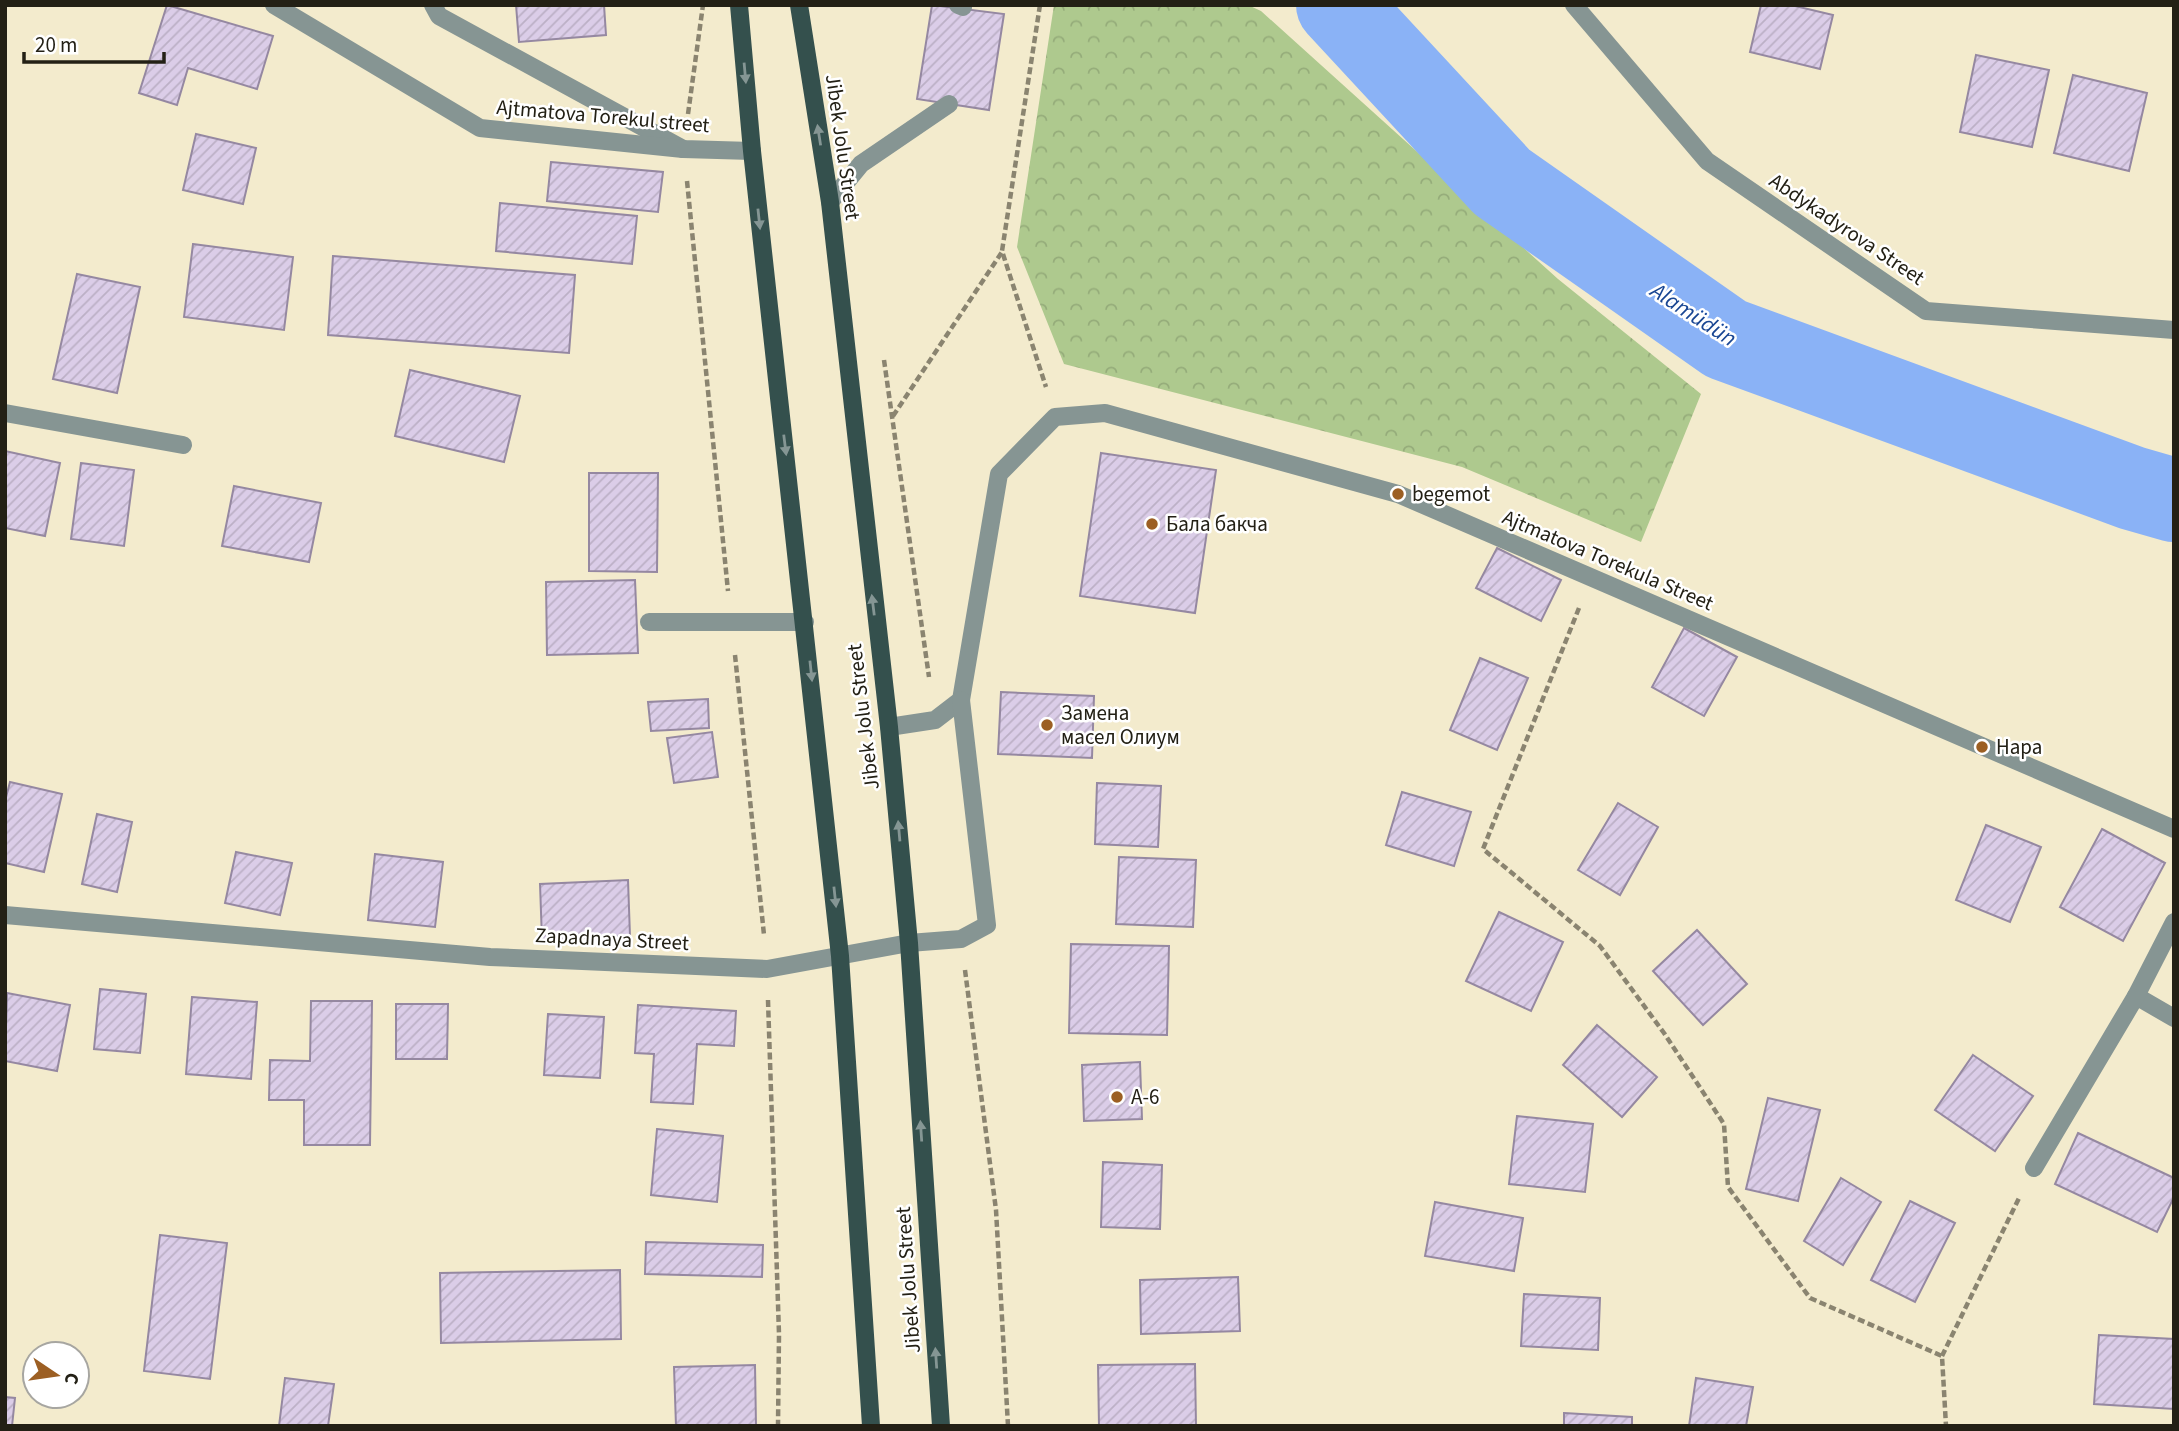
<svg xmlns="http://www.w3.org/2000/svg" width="2179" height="1431" viewBox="0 0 2179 1431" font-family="'Source Sans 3',sans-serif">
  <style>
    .forest { fill: url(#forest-crowns) }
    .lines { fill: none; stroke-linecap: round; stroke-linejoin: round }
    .river { stroke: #8ab2f6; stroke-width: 84 }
    .building { fill: url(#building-hatch); stroke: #9588a1; stroke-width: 2 }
    .path { stroke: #8a8470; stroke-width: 4.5; stroke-dasharray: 7 3.5; stroke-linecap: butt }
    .lane { stroke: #869593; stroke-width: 18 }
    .street { stroke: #869593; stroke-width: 18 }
    .primary { stroke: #34504d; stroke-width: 18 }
    .oneway { fill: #859694 }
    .poi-dot { fill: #9c5f23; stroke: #fff; stroke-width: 2.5 }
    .labels { text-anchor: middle; stroke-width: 5; stroke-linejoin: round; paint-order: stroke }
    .street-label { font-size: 21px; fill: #232015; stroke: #fff }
    .poi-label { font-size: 21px; fill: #232015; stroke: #fff; text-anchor: start }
    .water-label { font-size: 23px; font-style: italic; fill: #194693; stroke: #fff }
  </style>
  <defs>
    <pattern id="forest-crowns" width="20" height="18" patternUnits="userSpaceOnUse" patternTransform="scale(1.75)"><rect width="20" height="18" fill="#aec98e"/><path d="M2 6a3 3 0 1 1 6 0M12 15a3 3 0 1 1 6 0" fill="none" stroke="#95ac7a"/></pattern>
    <pattern id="building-hatch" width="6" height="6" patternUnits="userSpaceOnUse" patternTransform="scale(1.75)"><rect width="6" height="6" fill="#dbcde8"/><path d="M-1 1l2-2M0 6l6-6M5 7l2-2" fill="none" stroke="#bcb0c6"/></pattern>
  </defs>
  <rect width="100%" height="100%" fill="#f3ebcd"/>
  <!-- forest -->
  <polygon class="forest" points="1054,5 1248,5 1261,11 1558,279 1701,394 1641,542 1462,467 1064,364 1017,247"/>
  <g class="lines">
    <!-- river -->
    <polyline class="river" points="1338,5 1502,182 1726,339 2132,488 2174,500"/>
  </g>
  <!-- building -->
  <g class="building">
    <polygon points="167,5 273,36 257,89 188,68 177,105 139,93"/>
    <polygon points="516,5 604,5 606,35 519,42"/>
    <polygon points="932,5 1004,14 989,110 917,99"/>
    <polygon points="1761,5 1791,5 1833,15 1820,69 1750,52"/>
    <polygon points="1976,55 2049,70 2032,147 1960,132"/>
    <polygon points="2073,75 2147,93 2129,171 2054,153"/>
    <polygon points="196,134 256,148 243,204 183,190"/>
    <polygon points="551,162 663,172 658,212 547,201"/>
    <polygon points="500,203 637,216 632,264 496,251"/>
    <polygon points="193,244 293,257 284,330 184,317"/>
    <polygon points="333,256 575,275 569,353 328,335"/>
    <polygon points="77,274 140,287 117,393 53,379"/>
    <polygon points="410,370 520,396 504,462 395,436"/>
    <polygon points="5,451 60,463 45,536 5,528"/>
    <polygon points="1101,453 1216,470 1195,613 1080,596"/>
    <polygon points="81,463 134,470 124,546 71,539"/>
    <polygon points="589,473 658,473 657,572 589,571"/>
    <polygon points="234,486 321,503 309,562 222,546"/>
    <polygon points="1497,548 1561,580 1541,621 1476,588"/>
    <polygon points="635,580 638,653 547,655 546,582"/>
    <polygon points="1684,628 1737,657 1704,716 1652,687"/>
    <polygon points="1480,658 1528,678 1497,750 1450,730"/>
    <polygon points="1001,692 1094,696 1092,758 998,754"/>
    <polygon points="708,699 709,728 651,731 648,702"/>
    <polygon points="712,732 718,777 674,783 667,738"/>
    <polygon points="10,782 62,794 44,872 5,863 5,801"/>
    <polygon points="1097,783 1161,786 1158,847 1095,844"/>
    <polygon points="1402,792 1471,812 1454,866 1386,845"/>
    <polygon points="1618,803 1658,827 1620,895 1578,870"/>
    <polygon points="97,814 132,822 117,892 82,884"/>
    <polygon points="1986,825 2041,847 2010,922 1956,900"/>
    <polygon points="2102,829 2165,863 2123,941 2060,907"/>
    <polygon points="236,852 292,863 280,915 225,903"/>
    <polygon points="375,854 443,862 435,927 368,920"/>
    <polygon points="1119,857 1196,860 1193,927 1116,924"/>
    <polygon points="628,880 630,936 542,940 540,884"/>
    <polygon points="1499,912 1563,942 1531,1011 1466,981"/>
    <polygon points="1697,930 1747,984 1703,1025 1653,971"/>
    <polygon points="1071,944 1169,946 1167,1035 1069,1033"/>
    <polygon points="100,989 146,994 140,1053 94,1049"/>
    <polygon points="7,993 70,1005 57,1071 5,1061"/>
    <polygon points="192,997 257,1002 251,1079 186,1074"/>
    <polygon points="311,1001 372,1001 370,1145 304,1145 304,1100 269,1100 270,1060 310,1061"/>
    <polygon points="396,1004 448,1004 447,1059 396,1059"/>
    <polygon points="638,1005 736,1011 734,1046 697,1044 693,1104 651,1102 654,1054 635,1053"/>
    <polygon points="548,1014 604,1017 600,1078 544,1075"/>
    <polygon points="1597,1025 1657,1077 1622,1117 1563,1065"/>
    <polygon points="1973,1055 2033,1096 1995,1151 1935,1110"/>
    <polygon points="1140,1062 1142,1119 1084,1121 1082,1065"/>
    <polygon points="1768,1098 1820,1110 1798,1201 1746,1189"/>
    <polygon points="1517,1116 1593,1124 1585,1192 1509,1184"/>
    <polygon points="657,1129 723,1136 717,1202 651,1195"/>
    <polygon points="2078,1133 2174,1178 2174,1197 2157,1232 2055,1184"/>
    <polygon points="1103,1162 1162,1165 1160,1229 1101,1227"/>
    <polygon points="1841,1178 1881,1202 1843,1265 1804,1241"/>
    <polygon points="1910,1201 1955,1223 1915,1302 1871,1280"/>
    <polygon points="1435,1202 1523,1218 1514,1271 1425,1256"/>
    <polygon points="160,1235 227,1243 210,1379 144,1371"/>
    <polygon points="646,1242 763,1245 762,1277 645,1274"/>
    <polygon points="620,1270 621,1339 441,1343 440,1273"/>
    <polygon points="1238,1277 1240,1331 1141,1334 1140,1280"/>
    <polygon points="1524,1294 1600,1298 1598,1350 1521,1346"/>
    <polygon points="2099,1335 2174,1339 2174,1409 2094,1404"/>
    <polygon points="1195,1364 1196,1426 1099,1426 1098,1365"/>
    <polygon points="755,1365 756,1426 676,1426 674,1367"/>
    <polygon points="285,1378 334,1384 328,1426 279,1426"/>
    <polygon points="1696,1378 1753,1387 1746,1426 1689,1426"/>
    <polygon points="5,1397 15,1398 12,1426 5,1426"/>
    <polygon points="1564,1413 1632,1417 1632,1426 1564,1426"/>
  </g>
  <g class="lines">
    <!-- path -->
    <g class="path">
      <polyline points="1040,5 1002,251 1046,387"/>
      <polyline points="688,114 703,5"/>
      <polyline points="687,181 728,591"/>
      <polyline points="884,360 929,677"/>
      <polyline points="893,416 1002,252"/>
      <polyline points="1579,608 1483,849 1600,946 1664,1033 1724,1124 1728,1187 1810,1298 1942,1356 1946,1426"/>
      <polyline points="735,655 764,935"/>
      <polyline points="965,970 996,1210 1008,1426"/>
      <polyline points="768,1000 779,1334 778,1426"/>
      <polyline points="1942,1356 2020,1196"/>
    </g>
    <!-- lane -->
    <g class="lane">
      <polyline points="433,5 439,16 683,149"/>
      <polyline points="958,5 963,7"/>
      <polyline points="830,202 861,164 949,104"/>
      <polyline points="649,622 805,622"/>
    </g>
    <!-- street -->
    <g class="street">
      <polyline points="274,5 480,128 683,149 752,151"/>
      <polyline points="1574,5 1707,161 1926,311 2174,330"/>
      <polyline points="5,413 183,445"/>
      <polyline points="889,727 935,720 961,700 999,474 1055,417 1105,413 1398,494 2174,829"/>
      <polyline points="5,915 490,957 767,969 909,943 961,939 987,925 961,700"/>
      <polyline points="2136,996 2174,1018"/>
      <polyline points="2034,1168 2136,996 2174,922"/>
    </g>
    <!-- primary -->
    <g class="primary">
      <polyline points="739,5 752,151 840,956 871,1426"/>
      <polyline points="799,5 830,202 889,727 909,943 941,1426"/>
    </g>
  </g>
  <!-- one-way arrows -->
  <defs><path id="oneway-solid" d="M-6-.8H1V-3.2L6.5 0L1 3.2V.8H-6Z" transform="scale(1.75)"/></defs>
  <g class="oneway">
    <use href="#oneway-solid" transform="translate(745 73) rotate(85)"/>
    <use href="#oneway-solid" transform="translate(819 135) rotate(-99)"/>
    <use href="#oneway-solid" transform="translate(759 219) rotate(84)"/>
    <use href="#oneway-solid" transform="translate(785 445) rotate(83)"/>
    <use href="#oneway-solid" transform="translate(873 605) rotate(-97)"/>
    <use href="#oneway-solid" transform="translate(811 671) rotate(84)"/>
    <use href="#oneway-solid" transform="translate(899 831) rotate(-95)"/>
    <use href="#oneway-solid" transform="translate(835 897) rotate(84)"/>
    <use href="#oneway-solid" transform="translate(921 1131) rotate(-94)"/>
    <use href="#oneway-solid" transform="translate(936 1358) rotate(-94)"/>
  </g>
  <!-- markers -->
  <g class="poi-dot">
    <circle cx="1398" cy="494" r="7"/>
    <circle cx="1152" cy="524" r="7"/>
    <circle cx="1047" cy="725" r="7"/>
    <circle cx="1982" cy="747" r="7"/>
    <circle cx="1117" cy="1097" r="7"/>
  </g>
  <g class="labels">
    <!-- street labels -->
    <g class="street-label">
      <text transform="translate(603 116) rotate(5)" y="7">Ajtmatova Torekul street</text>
      <text transform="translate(843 147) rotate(82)" y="7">Jibek Jolu Street</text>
      <text transform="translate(1847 229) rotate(34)" y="7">Abdykadyrova Street</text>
      <text transform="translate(1608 560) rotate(23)" y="7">Ajtmatova Torekula Street</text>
      <text transform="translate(863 717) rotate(-97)" y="7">Jibek Jolu Street</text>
      <text transform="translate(612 939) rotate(3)" y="7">Zapadnaya Street</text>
      <text transform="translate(908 1280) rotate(-94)" y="7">Jibek Jolu Street</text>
    </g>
    <!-- poi labels -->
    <g class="poi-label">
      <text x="1412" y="501">begemot</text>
      <text x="1166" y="531">Бала бакча</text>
      <text x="1061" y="720">Замена<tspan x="1061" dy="24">масел Олиум</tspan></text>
      <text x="1996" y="754">Нара</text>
      <text x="1131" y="1104">А-6</text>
    </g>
    <!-- water labels -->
    <g class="water-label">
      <text transform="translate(1694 314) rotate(33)" y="8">Alamüdün</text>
    </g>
  </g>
  <!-- border -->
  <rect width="2179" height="1431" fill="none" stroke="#232015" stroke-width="14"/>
  <!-- north arrow -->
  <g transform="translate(56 1375) rotate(103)"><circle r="33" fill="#ffffff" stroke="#a7a6a1" stroke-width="2"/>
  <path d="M0-5L12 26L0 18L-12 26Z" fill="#9c5f23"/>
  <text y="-10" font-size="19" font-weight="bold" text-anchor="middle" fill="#232015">С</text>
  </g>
  <!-- scale -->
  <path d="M24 52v10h140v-10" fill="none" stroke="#232015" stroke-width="3.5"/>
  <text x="35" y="52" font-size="21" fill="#232015" stroke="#ffffff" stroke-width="5" paint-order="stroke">20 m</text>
</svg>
